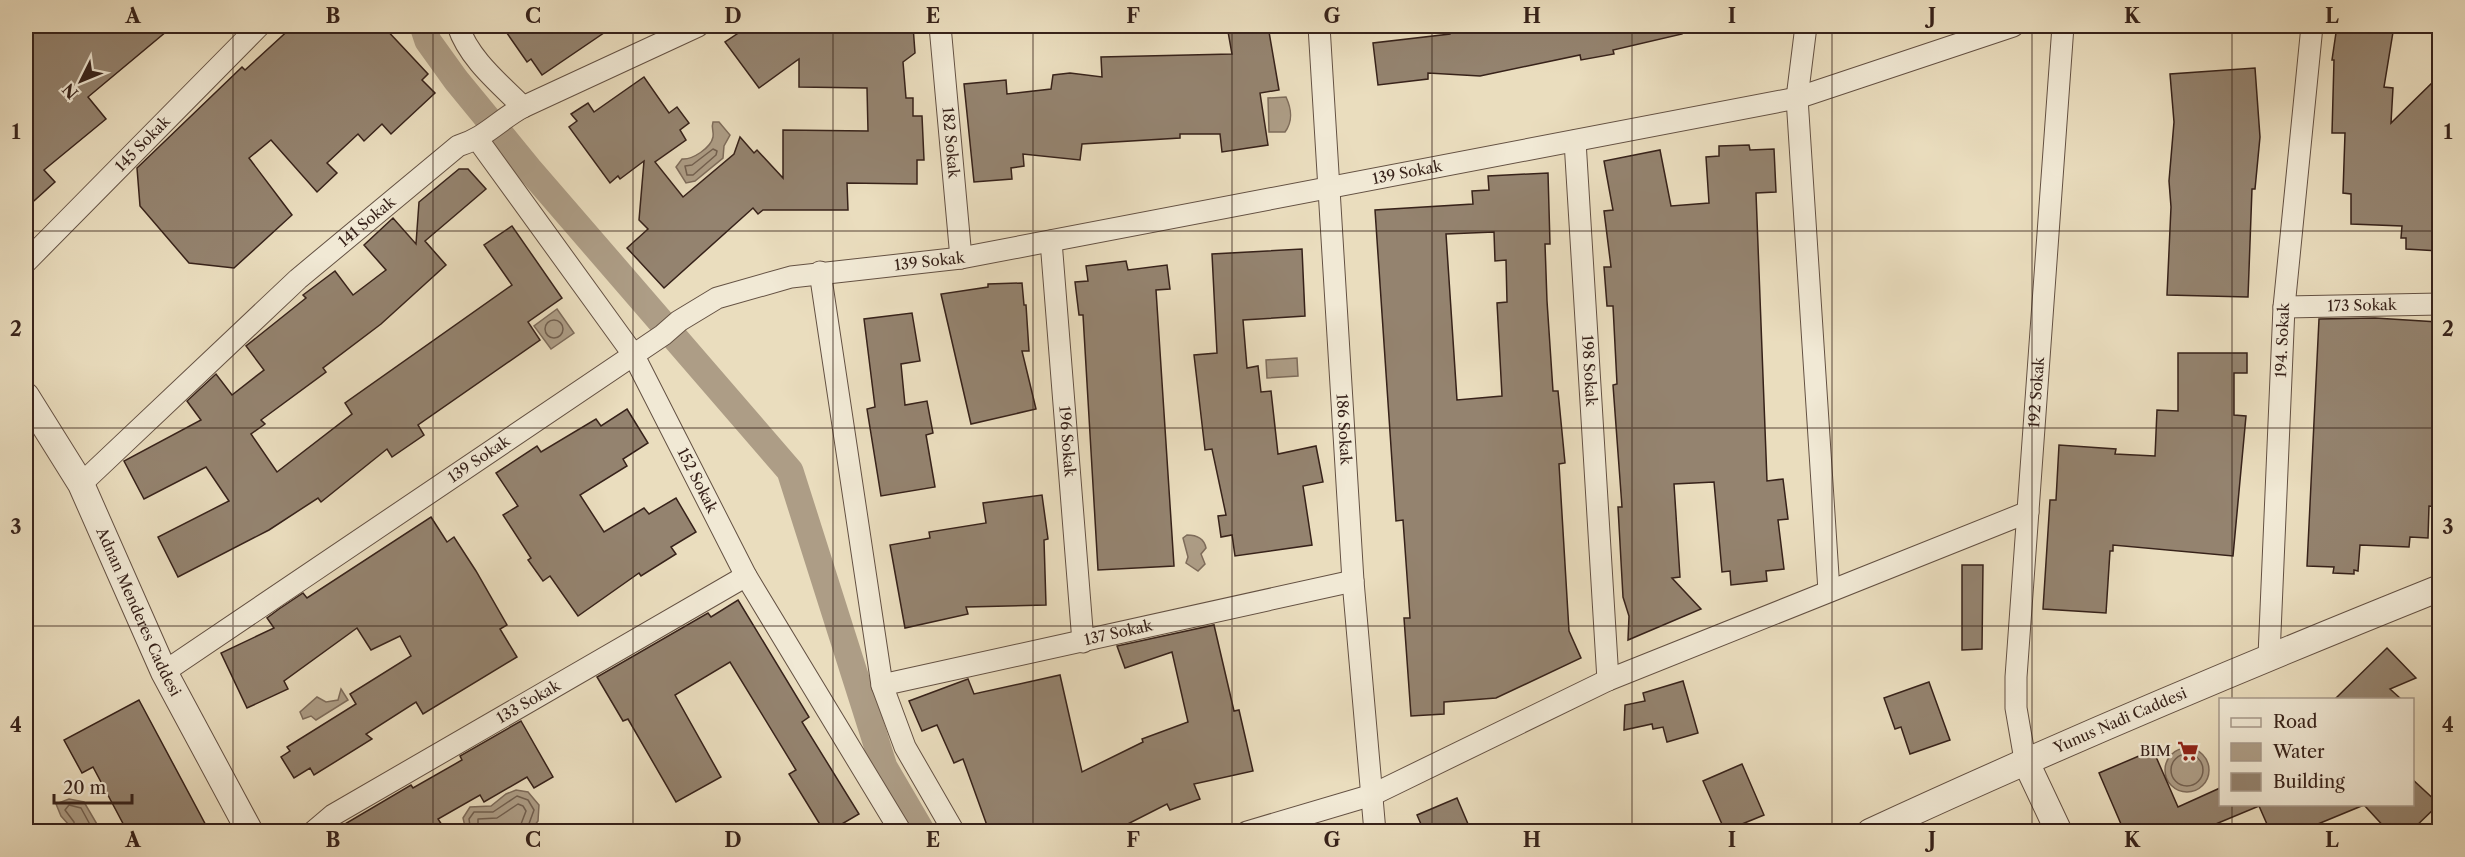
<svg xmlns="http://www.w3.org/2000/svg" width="2465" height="857" viewBox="0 0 2465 857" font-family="'Libre Caslon Text',serif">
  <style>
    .water { fill: #ad9d86; stroke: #7e6c5b; stroke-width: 1.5 }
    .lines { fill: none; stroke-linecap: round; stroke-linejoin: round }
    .shore { stroke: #726050; stroke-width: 1.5 }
    .canal { stroke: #ad9d86; stroke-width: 27 }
    .building { fill: #94836f; stroke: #37221a; stroke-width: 1.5; fill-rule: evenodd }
    .minor-casing { stroke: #645143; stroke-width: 23 }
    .tertiary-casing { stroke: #645143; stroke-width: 28 }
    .minor { stroke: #f1e9d5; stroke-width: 21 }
    .tertiary { stroke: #f1e9d5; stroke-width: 26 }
    .grid { fill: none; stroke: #37221a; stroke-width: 1.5; stroke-opacity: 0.55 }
    .labels { text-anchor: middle; stroke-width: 4.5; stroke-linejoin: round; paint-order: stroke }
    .street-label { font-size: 15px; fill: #37221a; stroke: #f1e9d5 }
    .poi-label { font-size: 15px; fill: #37221a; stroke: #f1e9d5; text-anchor: end }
    .neatline { fill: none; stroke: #37221a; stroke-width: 2 }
    .grid-label { font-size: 20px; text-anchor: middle; font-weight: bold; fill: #37221a }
  </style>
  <rect width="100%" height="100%" fill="#eaddbe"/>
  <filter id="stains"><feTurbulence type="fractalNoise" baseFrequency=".00333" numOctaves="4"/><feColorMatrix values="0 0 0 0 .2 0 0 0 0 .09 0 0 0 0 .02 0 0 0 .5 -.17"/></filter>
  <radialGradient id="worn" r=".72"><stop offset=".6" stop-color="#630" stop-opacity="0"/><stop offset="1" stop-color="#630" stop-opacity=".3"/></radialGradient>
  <!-- water -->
  <g class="water">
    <path d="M1286,97C1292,110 1293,121 1285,132H1269L1268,98Z"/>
    <path d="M713,122H719L730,135L724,146L723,158L695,181L686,183L676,167L682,159C692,160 711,148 713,137C714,131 711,128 713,122Z"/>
    <polygon points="557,309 574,333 551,349 534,326"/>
    <polygon points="1297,358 1298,376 1267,378 1266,360"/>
    <path d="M1187,535C1197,535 1204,538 1206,548L1201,554L1205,564L1198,571L1186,563L1188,557L1183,538Z"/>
    <polygon points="341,689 348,700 316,720 311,716 303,719 300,712 317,697 326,702 338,700"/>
    <circle cx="2187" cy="770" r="22"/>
    <polygon points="516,790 528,792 539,805 538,821 530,831 466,831 463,818 470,807 491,806 506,794"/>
    <polygon points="69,799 84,802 101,831 69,831 69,825 61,816 56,804"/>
  </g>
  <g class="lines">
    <!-- shore -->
    <g class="shore">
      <polygon points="713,149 717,151 716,155 693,175 687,175 685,166 692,165"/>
      <circle cx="554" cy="329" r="9"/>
      <circle cx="2187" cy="770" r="16"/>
      <polyline points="75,832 74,822 65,810 69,805 81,808 94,832"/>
      <polyline points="471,832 469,819 474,812 493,812 517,796 528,800 534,810 526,832"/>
      <polyline points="478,832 478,819 497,818 518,804 523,806 526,811 518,832"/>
    </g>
    <!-- canal -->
    <polyline class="canal" points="423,26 428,41 456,80 529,169 790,471 884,767 922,832"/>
  </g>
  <!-- building -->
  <g class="building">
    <polygon points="26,26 173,26 88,97 106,119 44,170 55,182 26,208"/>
    <polygon points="293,26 383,26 428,74 422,80 435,93 391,134 382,124 364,141 358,134 327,163 337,173 317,192 271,140 249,158 292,215 234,268 189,263 140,206 137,168 242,67 245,70"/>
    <polygon points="502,26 614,26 542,75 531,59 527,62"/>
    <polygon points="749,26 913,26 915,53 903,62 906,98 913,98 913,116 922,116 924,160 917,160 917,184 847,183 848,210 763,210 758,214 753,208 664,288 627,248 648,229 639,220 644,161 620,179 618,176 610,183 569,127 577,121 571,114 588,103 594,112 644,77 669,113 677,107 689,123 680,130 686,140 655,162 683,197 734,154 740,137 754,153 757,150 783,178 783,130 868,131 867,88 799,87 799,59 759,88 725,42"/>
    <polygon points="1227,26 1268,26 1279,90 1260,93 1268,145 1222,152 1220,134 1180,134 1180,138 1082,144 1080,160 1023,154 1024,166 1011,168 1012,179 974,182 964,84 1006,80 1007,94 1051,89 1053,75 1070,73 1102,77 1101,57 1232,54"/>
    <polygon points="1451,26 1681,26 1682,34 1613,50 1614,54 1581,60 1580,55 1480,76 1428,73 1428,79 1378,85 1373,43 1450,34"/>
    <polygon points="2337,26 2394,26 2384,87 2393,88 2391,123 2439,76 2439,251 2406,249 2406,238 2401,238 2402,226 2351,224 2351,194 2343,193 2345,133 2332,133 2334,60 2332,60"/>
    <polygon points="2255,68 2260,137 2255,189 2252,189 2248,297 2167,295 2171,207 2169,181 2174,122 2170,74"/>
    <polygon points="1749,145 1750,150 1774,149 1776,192 1756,193 1767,481 1783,479 1788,519 1778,520 1784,569 1766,571 1767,581 1731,585 1730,571 1722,572 1714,482 1674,484 1680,577 1672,578 1701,609 1628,640 1629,616 1623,597 1618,507 1622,507 1613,385 1617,384 1613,306 1607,306 1604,267 1611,267 1604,211 1613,210 1604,161 1660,150 1671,206 1709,203 1706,157 1719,156 1719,146"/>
    <polygon points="459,169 468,169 486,189 425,241 446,265 381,324 323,368 326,372 261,420 265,424 251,434 277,472 352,414 345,403 512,285 484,245 512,226 562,298 528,322 540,340 418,425 424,435 392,457 387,449 321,502 318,498 269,530 178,577 158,537 229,501 206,467 144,499 124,461 201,420 187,401 216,374 232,395 264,370 246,346 306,298 303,295 335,271 353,295 386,270 364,245 393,218 416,244 419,202"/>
    <path d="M1548,173L1550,244H1545L1547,301L1553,391H1558L1565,463L1559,464L1569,631L1581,658L1496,698L1444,702V714L1411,716L1404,618H1410L1403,520L1396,521L1375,210L1473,204L1472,191L1489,190L1488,176ZM1494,232L1495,261L1506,260L1507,302L1497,303L1502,396L1457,400L1446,234Z"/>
    <polygon points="1302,249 1305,316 1243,320 1247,368 1258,366 1261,392 1271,391 1278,454 1316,446 1323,482 1303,486 1312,545 1235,556 1232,535 1221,537 1218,516 1226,515 1212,449 1205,450 1194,355 1217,353 1212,254"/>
    <polygon points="1126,261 1128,270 1167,265 1170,289 1156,290 1174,566 1098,570 1083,315 1079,315 1075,282 1088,281 1086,266"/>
    <polygon points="1022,283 1024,305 1026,305 1029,351 1022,351 1036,409 971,424 941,294 988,287 988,284"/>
    <polygon points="912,313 920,361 901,364 905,405 927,401 933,433 926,435 935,487 881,496 867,409 875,407 864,319"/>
    <polygon points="2375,318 2438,322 2432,448 2439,449 2439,507 2429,506 2428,538 2410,537 2409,547 2360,545 2358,571 2354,570 2354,574 2333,573 2334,567 2307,566 2319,319"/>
    <polygon points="2178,353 2247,353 2247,373 2234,373 2234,415 2246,416 2233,556 2113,545 2113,551 2110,551 2106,613 2043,609 2050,500 2056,500 2059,445 2116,449 2115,454 2155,456 2157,410 2178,411"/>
    <polygon points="627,409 648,443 623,459 627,466 580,495 604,532 644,508 649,514 676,498 696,532 671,547 676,554 641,576 639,573 578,616 550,576 543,581 528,560 531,558 503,515 518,506 496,473 537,446 541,452 596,419 601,426"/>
    <polygon points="1042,495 1048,539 1044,540 1046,605 966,607 968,614 905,628 890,545 930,538 929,532 986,523 983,503"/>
    <polygon points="431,517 447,542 454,537 476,571 507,625 500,629 517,657 423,714 416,702 366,734 372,739 314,775 310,768 294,778 281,757 290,751 287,747 356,704 350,694 411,656 400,636 371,650 357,628 284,681 288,689 247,708 221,653 274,628 267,618 279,609 303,593 307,598"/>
    <polygon points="1962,565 1983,565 1982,649 1962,650"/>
    <polygon points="738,600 809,717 802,722 859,814 830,831 824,831 789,774 796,770 730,662 675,695 721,777 676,802 628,719 623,721 597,677 708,613 711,617"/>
    <polygon points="1214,625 1234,711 1239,710 1253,771 1194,784 1200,799 1170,810 1167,804 1114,831 989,831 963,759 954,763 937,725 922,731 909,701 968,679 974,694 1060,675 1082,772 1143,742 1142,739 1188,722 1172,652 1125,668 1117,646"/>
    <polygon points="2387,648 2416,678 2390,689 2401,699 2335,699"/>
    <polygon points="1683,681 1698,733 1667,742 1663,727 1653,729 1652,724 1624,730 1625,705 1645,701 1643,693"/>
    <polygon points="1929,682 1950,740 1910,754 1901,727 1895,729 1884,698"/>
    <polygon points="139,700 209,831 127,831 93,767 82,773 64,740"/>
    <polygon points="521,721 553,777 534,788 527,777 484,802 480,795 438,819 446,831 333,831 411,785 413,788 462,760 460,756"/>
    <polygon points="2153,750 2178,807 2220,788 2220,804 2412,804 2412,779 2439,804 2411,831 2388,831 2364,805 2301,831 2270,831 2259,806 2199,831 2124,831 2099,773"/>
    <polygon points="1742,764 1764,815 1725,831 1703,781"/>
    <polygon points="1457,798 1471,831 1424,831 1417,815"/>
  </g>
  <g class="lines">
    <defs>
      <g id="minor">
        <path d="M458,26C469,59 499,83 523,107"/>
        <path id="s1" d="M940,26L961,258"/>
        <path id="s2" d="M1319,26L1353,581L1375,832"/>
        <polyline points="1806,26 1797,98 1829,591"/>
        <path id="s3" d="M478,140L633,354L746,576L901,832"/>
        <path id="s4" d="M1575,141L1608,680"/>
        <path id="s5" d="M1051,241L1083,642"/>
        <path id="s6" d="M26,262L259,26"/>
        <polyline points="820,272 882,685 905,747 954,832"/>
        <path id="s7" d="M2284,307L2440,304"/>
        <path id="s8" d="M81,484L298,279L458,146C485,138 499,120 523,107L698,26"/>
        <path id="s9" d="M2269,656L2284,307L2312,26"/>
        <path id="s10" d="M164,672L663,335L679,321L717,298L791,277L961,258L1797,98L2013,26"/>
        <path id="s11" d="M882,685L1353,581"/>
        <path id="s12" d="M2025,760L2016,708V677L2063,26"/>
        <path id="s13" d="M313,832L333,815L746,576"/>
        <polyline points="1247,832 1372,795 1608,680 2028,512"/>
      </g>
      <g id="tertiary">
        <path id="s14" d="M26,396L81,484L164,672L250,832"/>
        <polyline points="2025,760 2059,832"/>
        <path id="s15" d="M1870,832C2058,745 2248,665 2440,588"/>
      </g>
    </defs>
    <!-- minor casing -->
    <use href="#minor" class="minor-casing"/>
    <!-- tertiary casing -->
    <use href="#tertiary" class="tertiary-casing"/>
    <!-- minor -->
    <use href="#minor" class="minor"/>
    <!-- tertiary -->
    <use href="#tertiary" class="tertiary"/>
  </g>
  <!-- grid -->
  <path class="grid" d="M233,26V832M433,26V832M633,26V832M833,26V832M1033,26V832M1232,26V832M1432,26V832M1632,26V832M1832,26V832M2032,26V832M2232,26V700M26,231H2440M26,428H2440M26,626H2440M2232,804V832"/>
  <!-- icons -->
  <defs>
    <symbol id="supermarket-bare" viewBox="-9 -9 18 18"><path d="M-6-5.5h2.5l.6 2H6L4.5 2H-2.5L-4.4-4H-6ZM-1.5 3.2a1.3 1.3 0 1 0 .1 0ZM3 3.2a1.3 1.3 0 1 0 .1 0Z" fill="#8f2418" stroke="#f1e9d5" stroke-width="2.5" paint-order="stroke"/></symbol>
  </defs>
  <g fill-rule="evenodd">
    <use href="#supermarket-bare" x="2173" y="736" width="30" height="30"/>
  </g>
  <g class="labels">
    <!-- street labels -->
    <g class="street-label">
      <text dy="5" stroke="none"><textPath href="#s1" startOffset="117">182 Sokak</textPath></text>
      <text dy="5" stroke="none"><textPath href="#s6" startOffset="166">145 Sokak</textPath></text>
      <text dy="5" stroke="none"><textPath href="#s10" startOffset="1370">139 Sokak</textPath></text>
      <text dy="5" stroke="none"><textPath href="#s8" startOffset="388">141 Sokak</textPath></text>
      <text dy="5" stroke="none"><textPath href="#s10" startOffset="884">139 Sokak</textPath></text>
      <text dy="5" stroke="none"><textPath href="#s7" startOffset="78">173 Sokak</textPath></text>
      <text dy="5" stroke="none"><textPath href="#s9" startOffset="316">194. Sokak</textPath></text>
      <text dy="5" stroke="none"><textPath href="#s4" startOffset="230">198 Sokak</textPath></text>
      <text dy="5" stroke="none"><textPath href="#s12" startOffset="369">192 Sokak</textPath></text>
      <text dy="5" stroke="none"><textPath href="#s2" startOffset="404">186 Sokak</textPath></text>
      <text dy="5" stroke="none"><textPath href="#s5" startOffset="201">196 Sokak</textPath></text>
      <text dy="5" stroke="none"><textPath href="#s10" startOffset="380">139 Sokak</textPath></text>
      <text dy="5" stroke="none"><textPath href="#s3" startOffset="406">152 Sokak</textPath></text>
      <text dy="5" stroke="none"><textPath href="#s14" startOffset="244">Adnan Menderes Caddesi</textPath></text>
      <text dy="5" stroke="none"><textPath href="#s11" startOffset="242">137 Sokak</textPath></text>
      <text dy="5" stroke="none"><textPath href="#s13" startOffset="252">133 Sokak</textPath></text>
      <text dy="5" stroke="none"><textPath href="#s15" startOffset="274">Yunus Nadi Caddesi</textPath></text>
    </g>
    <!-- poi labels -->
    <g class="poi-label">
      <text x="2171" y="756">BIM</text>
    </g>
  </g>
  <!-- margin -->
  <rect width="2465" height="857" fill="none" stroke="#eaddbe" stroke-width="66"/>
  <!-- legend -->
  <rect x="2219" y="698" width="195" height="108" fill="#f1e9d5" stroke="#a7998a" stroke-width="1.5"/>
  <rect x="2231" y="718" width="30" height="9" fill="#f1e9d5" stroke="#a7998a" stroke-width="1.5"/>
  <text x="2273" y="728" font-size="18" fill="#37221a">Road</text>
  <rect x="2231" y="743" width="30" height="18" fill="#ad9d86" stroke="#a7998a" stroke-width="1.5"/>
  <text x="2273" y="758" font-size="18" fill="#37221a">Water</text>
  <rect x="2231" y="773" width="30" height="18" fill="#94836f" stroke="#a7998a" stroke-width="1.5"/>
  <text x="2273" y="788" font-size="18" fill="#37221a">Building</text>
  <!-- north arrow -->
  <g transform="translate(81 81) rotate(227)" stroke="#f1e9d5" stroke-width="4.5" paint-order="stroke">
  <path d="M0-4.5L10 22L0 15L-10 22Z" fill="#37221a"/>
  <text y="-9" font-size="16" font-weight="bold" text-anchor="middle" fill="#37221a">N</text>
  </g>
  <!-- scale -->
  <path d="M54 794v9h78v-9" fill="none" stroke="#37221a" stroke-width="3"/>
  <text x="63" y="794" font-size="18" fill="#37221a" stroke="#f1e9d5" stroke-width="4.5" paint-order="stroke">20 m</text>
  <rect x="33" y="33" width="2399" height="791" class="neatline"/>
  <g class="grid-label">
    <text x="133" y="23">A</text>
    <text x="333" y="23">B</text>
    <text x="533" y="23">C</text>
    <text x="733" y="23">D</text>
    <text x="933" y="23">E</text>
    <text x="1133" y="23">F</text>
    <text x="1332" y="23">G</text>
    <text x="1532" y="23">H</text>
    <text x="1732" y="23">I</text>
    <text x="1932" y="23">J</text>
    <text x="2132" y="23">K</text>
    <text x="2332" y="23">L</text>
    <text x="16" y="139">1</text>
    <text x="2448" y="139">1</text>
    <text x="16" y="336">2</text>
    <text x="2448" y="336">2</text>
    <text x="16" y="534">3</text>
    <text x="2448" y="534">3</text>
    <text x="16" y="732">4</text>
    <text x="2448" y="732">4</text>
    <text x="133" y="847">A</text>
    <text x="333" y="847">B</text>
    <text x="533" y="847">C</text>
    <text x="733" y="847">D</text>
    <text x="933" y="847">E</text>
    <text x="1133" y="847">F</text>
    <text x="1332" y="847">G</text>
    <text x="1532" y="847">H</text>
    <text x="1732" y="847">I</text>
    <text x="1932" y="847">J</text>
    <text x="2132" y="847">K</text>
    <text x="2332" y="847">L</text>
  </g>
  <rect width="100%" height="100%" filter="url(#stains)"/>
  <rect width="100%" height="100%" fill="url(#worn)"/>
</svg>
